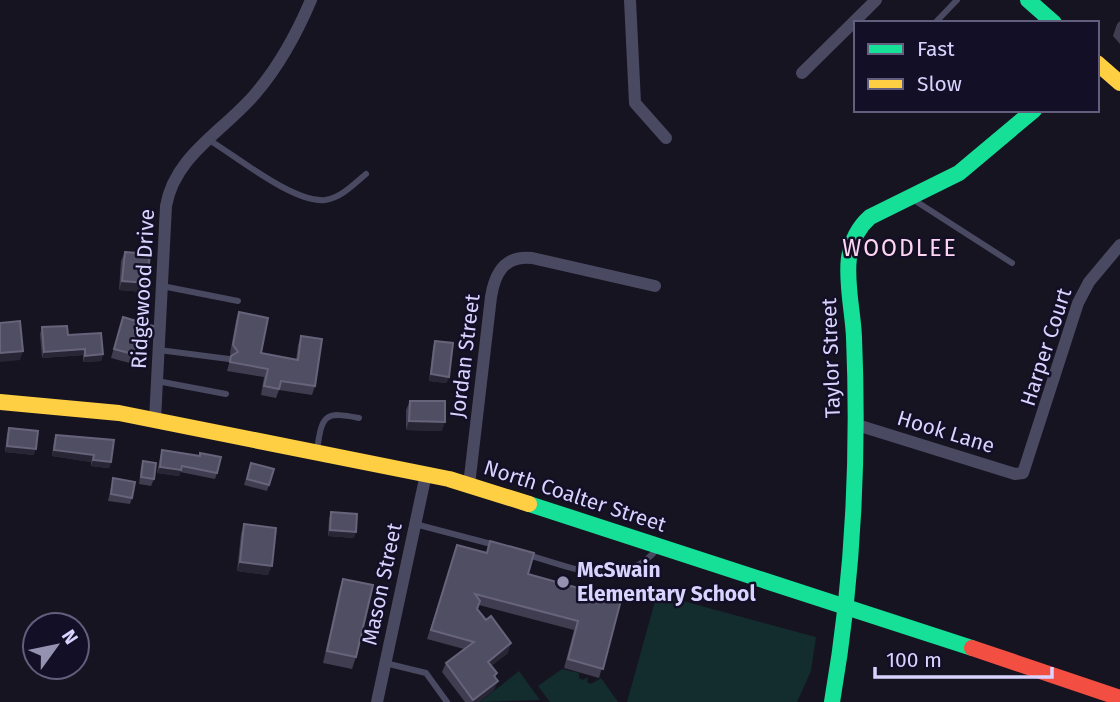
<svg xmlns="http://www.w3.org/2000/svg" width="1120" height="702" viewBox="0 0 1120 702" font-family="'Fira Sans',sans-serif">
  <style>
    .park { fill: #132c2d }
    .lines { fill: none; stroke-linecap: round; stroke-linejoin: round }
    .lane { stroke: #4a4962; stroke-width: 6 }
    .street { stroke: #4a4962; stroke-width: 12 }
    .fast { stroke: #16e098; stroke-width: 16 }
    .slow { stroke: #ffcf43; stroke-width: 16 }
    .jam { stroke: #f24e42; stroke-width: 16 }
    .wall { fill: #403d50 }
    .shaded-wall { fill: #282635 }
    .building { fill: #504e63; stroke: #66637b; stroke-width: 2 }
    .poi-dot { fill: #9591b1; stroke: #130f26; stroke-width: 2.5 }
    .labels { text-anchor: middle; stroke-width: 5; stroke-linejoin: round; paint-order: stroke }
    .street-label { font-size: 21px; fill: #d9d4ff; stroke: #130f26 }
    .poi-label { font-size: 21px; font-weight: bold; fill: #d9d4ff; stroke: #130f26; text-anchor: start }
    .neighbourhood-label { font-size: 23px; letter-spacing: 2px; fill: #ffd6f0; stroke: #130f26 }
  </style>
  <rect width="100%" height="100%" fill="#161421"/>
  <!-- park -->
  <g class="park">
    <polygon points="657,594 816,637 811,671 797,702 627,702"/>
    <polygon points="562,669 579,673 579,678 583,680 588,677 587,682 591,684 601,678 618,702 550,702 538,686"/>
    <polygon points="519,671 540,700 480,702"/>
  </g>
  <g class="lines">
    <!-- lane -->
    <g class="lane">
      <polyline points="935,23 957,0"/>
      <path d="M209,140C236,156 293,203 325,200C341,198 354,184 366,174"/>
      <polyline points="914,200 1012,263"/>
      <polyline points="162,286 238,301"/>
      <polyline points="159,350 229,359"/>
      <polyline points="157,381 226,394"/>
      <path d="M317,450C322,415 324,411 359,418"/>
      <polyline points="415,524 495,545"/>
      <path d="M525,554C570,567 622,592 657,549"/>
      <polyline points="385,663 426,673 447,702"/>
    </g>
    <!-- street -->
    <g class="street">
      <polyline points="630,0 635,103 666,138"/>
      <polyline points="802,73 876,0"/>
      <path d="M155,420L166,206C175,155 224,131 256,93C279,66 297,33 311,0"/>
      <polyline points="854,424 1015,474 1023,473 1078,303 1089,282 1120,245"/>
      <path d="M469,485L491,297C495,272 505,255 532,258L655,286"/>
      <polyline points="377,702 426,474"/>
    </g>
    <!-- fast -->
    <g class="fast">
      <polyline points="1028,0 1054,23"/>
      <polyline points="529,504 972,648"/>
      <path d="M832,702C853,582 859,458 854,337C852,295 835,248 870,217L959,173L1034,110"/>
    </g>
    <!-- slow -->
    <g class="slow">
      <polyline points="1097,63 1120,83"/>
      <polyline points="0,402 119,413 449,479 529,504"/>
    </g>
    <!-- jam -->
    <polyline class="jam" points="972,648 1120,698"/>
  </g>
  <!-- wall -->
  <g class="wall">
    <polygon points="1120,21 1120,44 1113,36 1117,24"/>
    <polygon points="125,252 144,292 119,290 121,261"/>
    <polygon points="239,312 261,353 296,360 298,345 301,336 315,386 312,395 279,390 276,398 261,395 264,377 227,371 231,356 230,353 236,321"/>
    <polygon points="123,317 144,357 141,366 111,358"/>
    <polygon points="42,327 68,335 103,354 101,361 83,362 83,355 42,358 40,334"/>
    <polygon points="435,341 449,377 446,383 429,381 433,347"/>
    <polygon points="410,401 442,431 406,430 406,410"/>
    <polygon points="9,428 34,455 5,452 7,434"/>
    <polygon points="56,435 111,462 109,468 91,466 91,462 52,456 54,441"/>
    <polygon points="162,450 217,473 215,479 180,472 179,476 157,473 160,457"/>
    <polygon points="143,461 154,479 151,486 139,484 141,467"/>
    <polygon points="251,463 269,485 267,491 244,485"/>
    <polygon points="113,478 132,498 130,504 108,501"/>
    <polygon points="331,512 354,538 328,536 329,519"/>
    <polygon points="244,524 268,575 237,571 241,534"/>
    <polygon points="490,541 528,574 621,600 599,678 564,668 574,630 479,605 477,609 508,653 491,666 497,673 495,678 494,690 479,702 465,702 442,672 446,663 464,649 427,639 454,554 486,553"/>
    <polygon points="343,579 356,657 352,669 323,663 339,591"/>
  </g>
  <!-- shaded-wall -->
  <g class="shaded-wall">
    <polygon points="122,281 147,283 144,292 119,290"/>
    <polygon points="85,349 83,355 42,358 44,352"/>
    <polygon points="23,351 20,360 0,362 0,353"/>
    <polygon points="103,354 101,361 83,362 85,356"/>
    <polygon points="431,374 449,377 446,383 429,381"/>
    <polygon points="409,421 445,422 442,431 406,430"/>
    <polygon points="7,446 36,449 34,455 5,452"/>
    <polygon points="54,450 94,455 91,462 52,456"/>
    <polygon points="93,460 111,462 109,468 91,466"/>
    <polygon points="160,467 181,470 179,476 157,473"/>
    <polygon points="330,530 356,532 354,538 328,536"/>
    <polygon points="240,562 272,566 268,575 237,571"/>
    <polygon points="511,643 508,653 485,671 488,662"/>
    <polygon points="498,681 494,690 479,702 472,702 473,700"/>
  </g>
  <!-- building -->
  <g class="building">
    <polygon points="125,252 150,254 147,283 122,281"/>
    <polygon points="239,312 268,318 261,353 298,360 301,336 322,339 315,386 281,381 279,389 264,386 268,369 230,362 231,356 238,352 233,345"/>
    <polygon points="123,317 153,326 144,357 114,349"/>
    <polygon points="20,321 23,351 0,353 0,323"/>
    <polygon points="67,326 68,335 101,333 103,354 85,356 85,349 44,352 42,327"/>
    <polygon points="435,341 453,343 449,377 431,374"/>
    <polygon points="410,401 445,401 445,422 409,421"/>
    <polygon points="9,428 38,431 36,449 7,446"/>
    <polygon points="56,435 114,440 111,462 93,460 94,455 54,450"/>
    <polygon points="162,450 200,456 200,453 221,457 217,473 182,466 181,470 160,467"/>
    <polygon points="143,461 156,463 154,479 141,477"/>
    <polygon points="251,463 274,469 269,485 247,479"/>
    <polygon points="113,478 135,482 132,498 111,494"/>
    <polygon points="331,512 357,514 356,532 330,530"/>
    <polygon points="244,524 276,528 272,566 240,562"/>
    <polygon points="490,541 534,553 528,574 621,600 603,669 568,659 578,621 475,594 480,601 477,609 486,620 491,616 511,643 488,662 497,673 494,676 498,681 473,700 446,663 474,642 431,630 457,545 487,553"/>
    <polygon points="343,579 373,585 356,657 327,651"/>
  </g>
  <!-- markers -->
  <circle class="poi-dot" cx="563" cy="582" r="7"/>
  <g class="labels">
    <!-- street labels -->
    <g class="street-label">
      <text transform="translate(143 289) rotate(-87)" y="7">Ridgewood Drive</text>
      <text transform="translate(1046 347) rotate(-72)" y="7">Harper Court</text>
      <text transform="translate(465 356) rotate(-83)" y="7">Jordan Street</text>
      <text transform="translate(831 358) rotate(-92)" y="7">Taylor Street</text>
      <text transform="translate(946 432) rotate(17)" y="7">Hook Lane</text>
      <text transform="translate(575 496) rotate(18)" y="7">North Coalter Street</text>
      <text transform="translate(382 584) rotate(-78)" y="7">Mason Street</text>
    </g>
    <!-- poi labels -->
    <g class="poi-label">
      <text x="577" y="577">McSwain<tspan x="577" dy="24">Elementary School</tspan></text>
    </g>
    <!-- neighbourhood labels -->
    <g class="neighbourhood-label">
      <text x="900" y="256">WOODLEE</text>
    </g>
  </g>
  <!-- legend -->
  <rect x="854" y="21" width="245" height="91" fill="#130f26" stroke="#625e7d" stroke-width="2"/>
  <rect x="868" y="44" width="35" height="10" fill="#16e098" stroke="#625e7d" stroke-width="2"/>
  <text x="917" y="56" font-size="21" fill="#d9d4ff">Fast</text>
  <rect x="868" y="79" width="35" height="10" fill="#ffcf43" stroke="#625e7d" stroke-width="2"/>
  <text x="917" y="91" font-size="21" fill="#d9d4ff">Slow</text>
  <!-- north arrow -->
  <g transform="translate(56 646) rotate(57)"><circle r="33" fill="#130f26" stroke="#625e7d" stroke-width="2"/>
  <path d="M0-5L12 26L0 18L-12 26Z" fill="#9591b1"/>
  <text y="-10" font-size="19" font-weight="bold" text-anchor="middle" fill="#d9d4ff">N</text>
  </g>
  <!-- scale -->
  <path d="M875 667v10h177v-10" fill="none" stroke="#d9d4ff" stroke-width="3.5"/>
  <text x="886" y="667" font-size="21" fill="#d9d4ff" stroke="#130f26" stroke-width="5" paint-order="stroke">100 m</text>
</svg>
